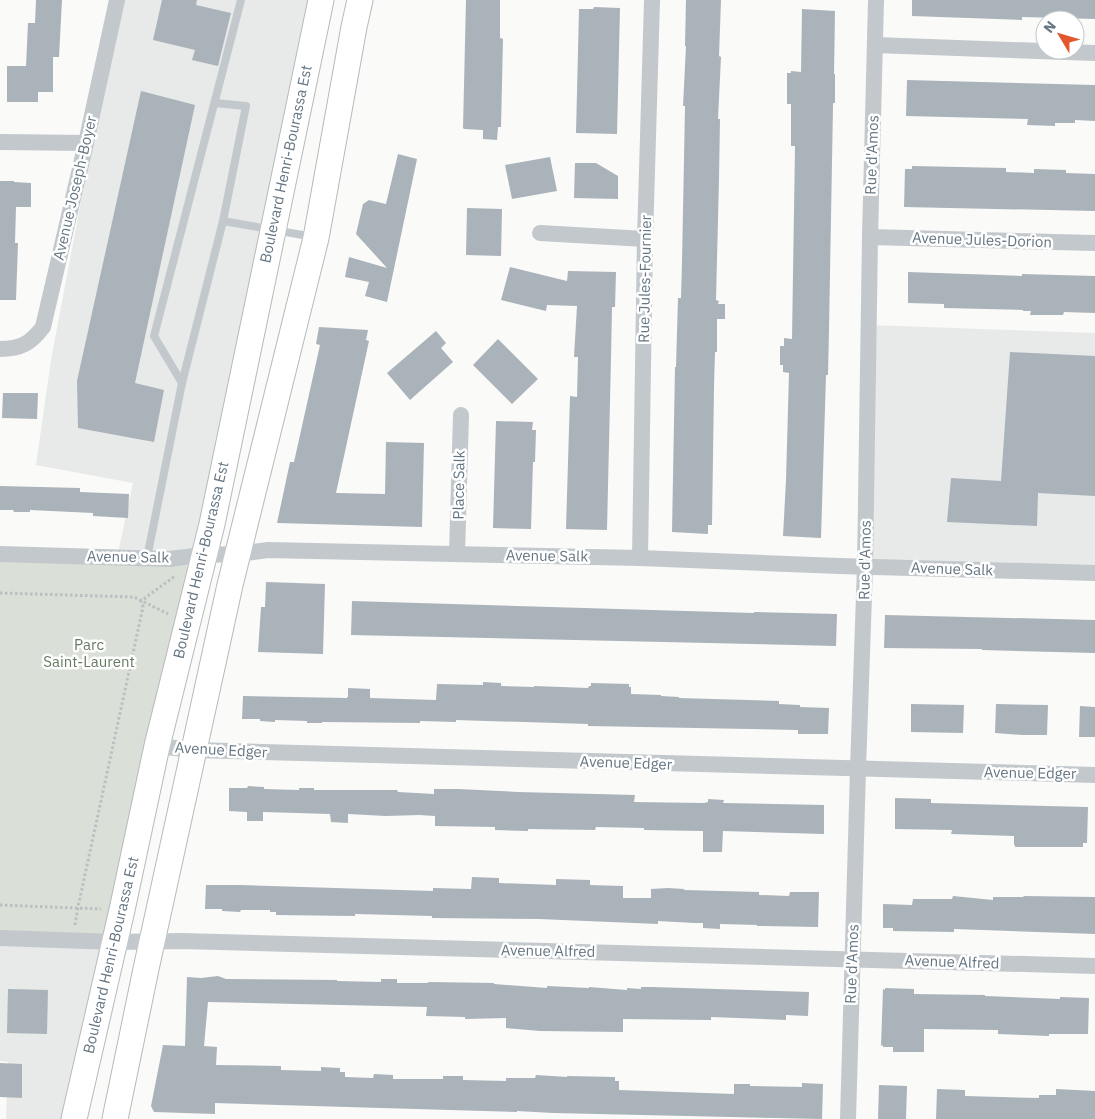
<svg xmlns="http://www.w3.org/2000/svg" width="1095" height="1119" viewBox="0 0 1095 1119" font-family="'IBM Plex Sans',sans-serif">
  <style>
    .built { fill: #e8e9e9 }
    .green { fill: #dadfd7 }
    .building { fill: #aab3b9 }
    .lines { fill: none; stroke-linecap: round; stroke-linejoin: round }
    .primary-casing { stroke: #b5babe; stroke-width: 27 }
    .path { stroke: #bbbfc2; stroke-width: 3; stroke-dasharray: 2.5 2.5; stroke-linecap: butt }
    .service { stroke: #c3c8cc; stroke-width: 8 }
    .minor { stroke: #c3c8cc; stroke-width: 16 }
    .primary { stroke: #fff; stroke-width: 25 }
    .labels { text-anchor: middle; stroke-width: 5; stroke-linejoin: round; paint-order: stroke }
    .street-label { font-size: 15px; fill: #657683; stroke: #fff }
    .park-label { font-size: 15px; fill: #687a64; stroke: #fff }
  </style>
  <rect width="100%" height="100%" fill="#fafaf8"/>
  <!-- built -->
  <g class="built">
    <polygon points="119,0 321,0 204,555 115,567 133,483 36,465 51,360"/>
    <polygon points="869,325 1095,333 1095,573 865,567"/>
    <polygon points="0,938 114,942 76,1119 6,1119 8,1062 0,1061"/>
  </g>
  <!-- green -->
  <polygon class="green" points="0,560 201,566 118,937 0,935"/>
  <!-- building -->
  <g class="building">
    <polygon points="36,0 62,0 59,57 53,57 53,92 38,92 38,102 7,102 7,66 26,66 28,23 35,23"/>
    <polygon points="162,0 197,0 196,5 231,13 218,66 192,60 195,50 153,40"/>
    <polygon points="466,0 500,0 500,38 503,39 501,127 498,127 497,140 483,139 483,130 464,129 463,128"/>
    <polygon points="686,0 721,0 719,56 721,57 718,119 720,119 719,179 716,300 719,301 718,304 725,304 725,319 717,319 717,352 715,352 714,386 712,525 708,525 708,534 672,532 675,367 676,367 678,298 681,298 682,262 685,106 683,106 686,46 685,46"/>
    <polygon points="912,0 1095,0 1095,19 1022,17 1022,20 912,16"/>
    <polygon points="594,7 620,8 617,134 576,133 579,9 593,9"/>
    <polygon points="802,9 835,11 834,74 835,74 835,103 833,103 833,106 829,330 828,375 826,375 821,538 783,536 786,480 789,373 783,372 783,365 780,365 780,346 784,346 784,338 792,339 795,146 791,146 791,104 787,104 787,73 791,73 791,71 801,72"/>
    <polygon points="907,80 1095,85 1095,121 1075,120 1075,123 1055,123 1055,126 1027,125 1028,119 906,116"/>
    <polygon points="141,91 195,105 135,383 164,390 154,442 78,428 77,381"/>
    <polygon points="398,154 417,159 387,302 365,296 369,282 345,277 349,257 387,268 356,234 363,204 369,200 386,204"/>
    <polygon points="550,157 557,191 512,199 505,165"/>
    <polygon points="575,163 596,163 618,176 618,199 574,198"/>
    <polygon points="912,166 1006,168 1006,172 1034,173 1034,169 1066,170 1066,173 1095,174 1095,211 904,207 905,169 912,169"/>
    <polygon points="0,181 14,181 14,182 31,183 31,207 16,207 15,243 18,243 16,300 0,300"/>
    <polygon points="467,208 502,209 501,256 466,255"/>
    <polygon points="510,267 567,281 568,271 616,272 615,307 612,307 611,358 607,530 566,529 570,396 577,397 578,357 574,357 577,306 547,305 546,311 501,300"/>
    <polygon points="908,272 1022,276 1022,274 1095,276 1095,313 1064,312 1063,315 1030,315 1031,311 1023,311 1023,310 944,308 944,304 908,303"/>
    <polygon points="319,327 368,330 366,340 369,341 336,493 385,494 386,442 424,443 422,527 277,523 290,462 294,462 320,345 316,344"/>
    <polygon points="436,331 446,343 441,348 453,362 410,400 387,373"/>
    <polygon points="498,339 538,379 512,404 473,365"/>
    <polygon points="1010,352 1095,356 1095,496 1038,493 1037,526 947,522 951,478 1001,481"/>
    <polygon points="3,393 38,393 37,419 2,418"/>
    <polygon points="496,421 533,422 532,430 536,430 535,462 533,462 531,529 493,528"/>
    <polygon points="0,486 80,488 80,492 129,494 128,518 93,516 93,513 30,510 30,512 14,512 13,510 0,510"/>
    <polygon points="266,582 325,584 323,654 258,652 261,607 265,607"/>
    <polygon points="352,601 754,613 754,612 837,614 836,646 351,635"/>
    <polygon points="885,615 1095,620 1095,653 982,650 982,649 884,648"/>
    <polygon points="483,682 501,683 501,686 534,687 534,686 588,688 589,686 591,686 591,683 629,684 629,687 631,687 631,694 661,695 661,696 679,697 679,698 779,701 779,704 800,705 800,707 829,708 828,734 798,734 798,730 588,726 588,724 456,720 456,722 420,721 420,723 322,722 322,723 307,723 307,721 275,720 275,722 260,721 260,719 242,719 243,696 347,698 347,697 348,697 348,688 370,689 370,698 436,700 437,684 483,685"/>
    <polygon points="911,704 964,705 963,733 911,732"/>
    <polygon points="996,704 1048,705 1047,735 1023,735 995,733"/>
    <polygon points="1080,706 1095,707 1095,737 1079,737"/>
    <polygon points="248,786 264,787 264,789 299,790 299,788 314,788 314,790 397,790 398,792 434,794 434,789 458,789 518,792 635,795 634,802 704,803 708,802 708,799 724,800 723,803 824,805 824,834 723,831 722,852 703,852 703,831 644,830 644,828 596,827 595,830 528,829 528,831 495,830 495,827 435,826 435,816 419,815 386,816 348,814 348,823 331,822 330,814 263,812 263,821 247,821 247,812 229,811 229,788 247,788"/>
    <polygon points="895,798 931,799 931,803 1088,807 1087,843 1083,843 1083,847 1015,847 1015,845 1014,845 1014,836 951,834 952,830 895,829"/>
    <polygon points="472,877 499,878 499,883 556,885 556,879 590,880 590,885 623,886 623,898 651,898 651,889 668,888 684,889 684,890 759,892 759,895 789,896 790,892 819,892 818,927 757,926 757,925 720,924 720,929 703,928 703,923 694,923 658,921 658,924 539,919 432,918 432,916 355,914 355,916 276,915 276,912 270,912 270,910 241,910 240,912 222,911 222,909 205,909 206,885 240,885 433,891 433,888 471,889"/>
    <polygon points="953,896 993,900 993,897 1023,897 1024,896 1095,897 1095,934 954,929 954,932 893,931 893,928 883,928 883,904 912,905 913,899 952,899"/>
    <polygon points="218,976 226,979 337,980 337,981 381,982 381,979 397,979 397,983 428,983 428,982 494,983 494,984 547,988 547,986 589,988 589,987 627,990 627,988 641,989 641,987 652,987 809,992 808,1016 786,1015 786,1020 711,1017 711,1020 623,1019 623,1032 540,1031 506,1028 506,1018 465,1019 465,1017 426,1016 427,1007 208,1002 204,1046 217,1047 216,1065 281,1066 281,1070 321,1071 321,1067 340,1068 340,1072 345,1072 345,1077 373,1078 374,1074 393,1075 393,1079 443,1079 443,1076 463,1076 463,1080 506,1081 506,1078 535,1078 536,1075 567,1077 567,1076 615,1077 615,1081 619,1081 619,1090 734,1094 734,1084 750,1084 750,1086 802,1087 802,1083 823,1084 822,1119 553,1113 517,1111 517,1112 215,1103 215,1114 154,1112 151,1106 163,1045 185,1046 187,977 201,978"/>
    <polygon points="885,988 914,989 914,994 985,995 985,996 1060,999 1060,997 1089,998 1088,1034 1049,1034 1049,1036 1023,1035 998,1034 998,1030 924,1029 924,1052 893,1052 893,1047 883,1047 883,1045 881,1046 883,989 885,990"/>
    <polygon points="8,989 48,990 47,1034 7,1033"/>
    <polygon points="0,1063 22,1064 22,1098 0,1097"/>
    <polygon points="879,1085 907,1086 906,1119 878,1119"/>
    <polygon points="937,1089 965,1090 965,1096 1039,1098 1039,1095 1056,1095 1056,1089 1095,1091 1095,1119 936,1119"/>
  </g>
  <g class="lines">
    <defs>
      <g id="primary">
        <polyline points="74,1119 122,910 157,746 212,524 321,0"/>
        <polyline points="115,1119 146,969 230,585 316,238 354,27 360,0"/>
      </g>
    </defs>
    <!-- primary casing -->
    <use href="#primary" class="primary-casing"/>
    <!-- path -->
    <g class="path">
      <polyline points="0,593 134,597 168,614"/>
      <polyline points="0,905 101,909"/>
      <polyline points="75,925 78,907 143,607 141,601 175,576"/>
    </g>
    <!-- service -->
    <g class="service">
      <polyline points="223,221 314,237"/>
      <polyline points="182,383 223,221 246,106 215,103"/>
      <polyline points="147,558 182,383 154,336 241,0"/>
    </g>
    <!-- minor -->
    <g class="minor">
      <polyline points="875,45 1095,53"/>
      <polyline points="0,142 86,143"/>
      <polyline points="540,233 645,239"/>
      <polyline points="870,237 1095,243"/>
      <path d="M0,349C21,349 31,343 43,327L86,143L117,0"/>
      <polyline points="0,554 169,559 204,555 238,554 268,550 640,558 839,566 1095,573"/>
      <polyline points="457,554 461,415"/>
      <polyline points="640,558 645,239 652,0"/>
      <polyline points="157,746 194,750 1095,775"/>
      <polyline points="0,938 114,942 181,941 1095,966"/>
      <polyline points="848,1119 858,769 865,567 870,237 876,0"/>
    </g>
    <!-- primary -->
    <use href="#primary" class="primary"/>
  </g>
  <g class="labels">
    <!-- street labels -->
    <g class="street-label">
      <text transform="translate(872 155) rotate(-88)" y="5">Rue d'Amos</text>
      <text transform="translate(286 164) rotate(-78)" y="5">Boulevard Henri-Bourassa Est</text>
      <text transform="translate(75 188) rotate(-77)" y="5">Avenue Joseph-Boyer</text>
      <text transform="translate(982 240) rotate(2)" y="5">Avenue Jules-Dorion</text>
      <text transform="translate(645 279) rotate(-89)" y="5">Rue Jules-Fournier</text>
      <text transform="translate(459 485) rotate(-89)" y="5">Place Salk</text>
      <text transform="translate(547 556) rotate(1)" y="5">Avenue Salk</text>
      <text transform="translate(128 557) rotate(1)" y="5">Avenue Salk</text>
      <text transform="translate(201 560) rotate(-77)" y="5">Boulevard Henri-Bourassa Est</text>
      <text transform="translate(865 560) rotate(-89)" y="5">Rue d'Amos</text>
      <text transform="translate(952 569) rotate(2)" y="5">Avenue Salk</text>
      <text transform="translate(221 750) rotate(3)" y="5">Avenue Edger</text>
      <text transform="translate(626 763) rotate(2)" y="5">Avenue Edger</text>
      <text transform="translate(1030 773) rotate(1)" y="5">Avenue Edger</text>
      <text transform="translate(548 951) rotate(1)" y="5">Avenue Alfred</text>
      <text transform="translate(111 955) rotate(-77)" y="5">Boulevard Henri-Bourassa Est</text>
      <text transform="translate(952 962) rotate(2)" y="5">Avenue Alfred</text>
      <text transform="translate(852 964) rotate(-88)" y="5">Rue d'Amos</text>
    </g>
    <!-- park labels -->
    <g class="park-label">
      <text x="89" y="650">Parc<tspan x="89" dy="17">Saint-Laurent</tspan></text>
    </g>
  </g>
  <!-- north arrow -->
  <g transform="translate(1060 35) rotate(308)"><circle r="24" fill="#ffffff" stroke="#c1c8cd"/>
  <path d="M0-4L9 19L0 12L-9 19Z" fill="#e4572e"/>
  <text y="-8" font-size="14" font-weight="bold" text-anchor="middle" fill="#657683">N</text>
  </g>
</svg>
